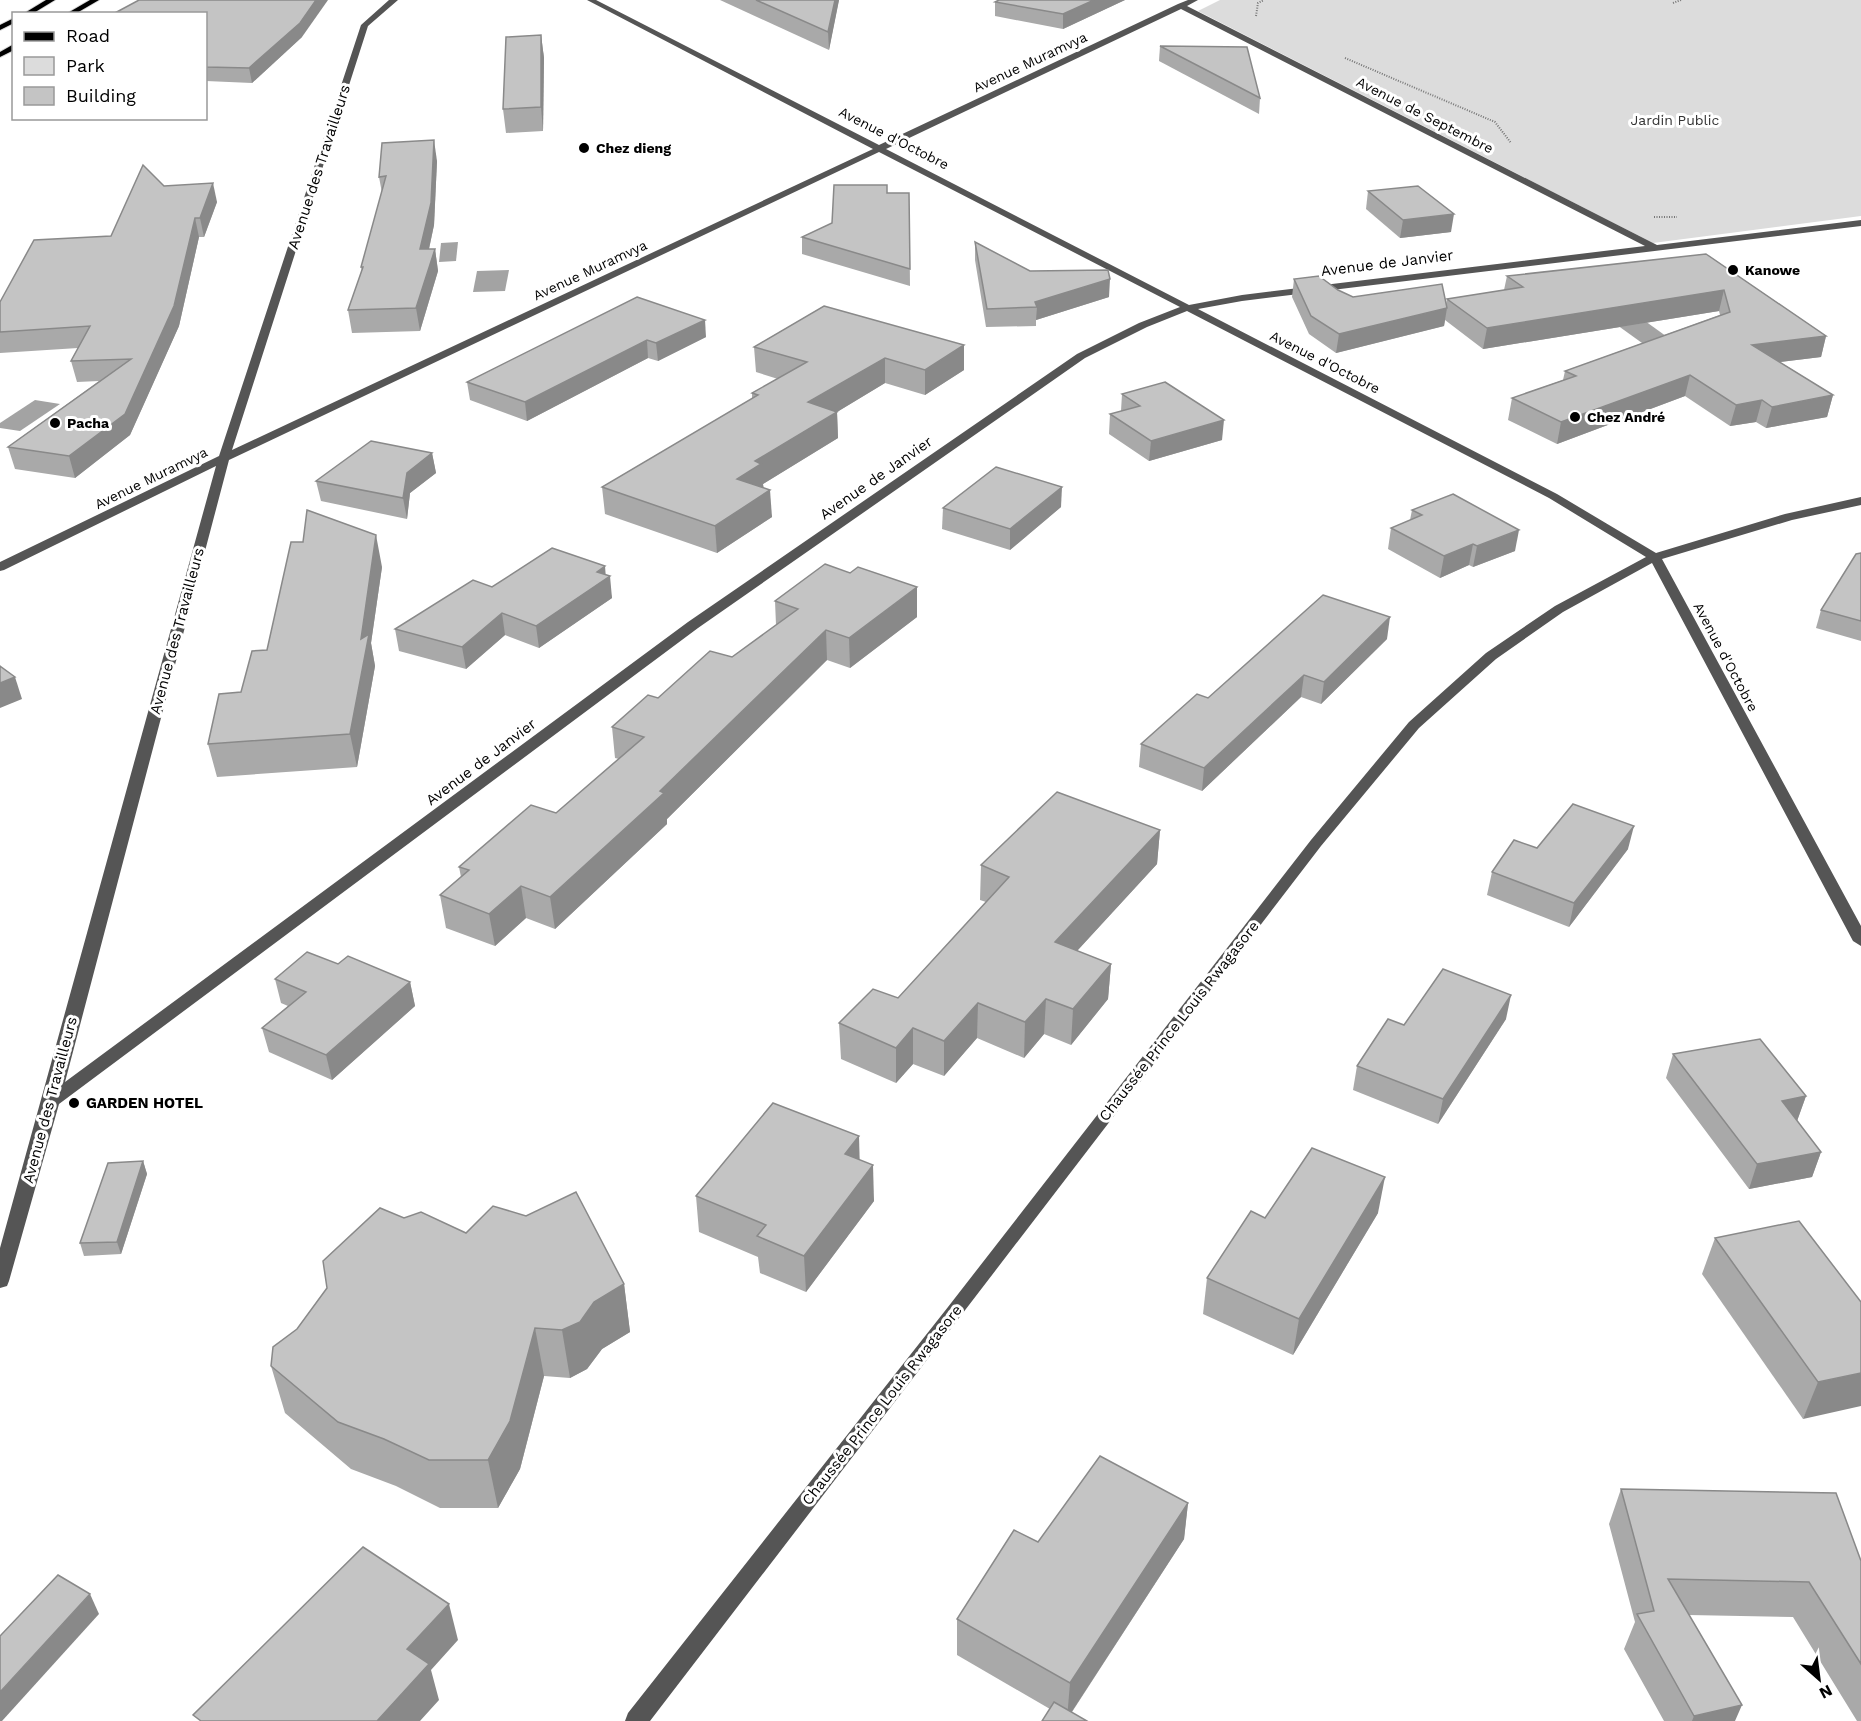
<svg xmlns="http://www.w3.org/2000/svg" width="1861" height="1721" viewBox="0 0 1861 1721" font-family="'Work Sans',sans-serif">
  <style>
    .green { fill: #dcdcdc }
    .water { fill: #a3a3a3 }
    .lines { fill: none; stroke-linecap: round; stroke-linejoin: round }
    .major-casing { stroke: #dbdbdb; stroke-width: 2 }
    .path { stroke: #777; stroke-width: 2; stroke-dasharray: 1 1.5; stroke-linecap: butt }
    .minor { fill: #555; fill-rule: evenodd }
    .major { fill: #000; fill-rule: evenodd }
    .wall { fill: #a9a9a9 }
    .shaded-wall { fill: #898989 }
    .building { fill: #c4c4c4; stroke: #898989; stroke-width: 1.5 }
    .poi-dot { fill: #000; stroke: #fff; stroke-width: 2 }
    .labels { text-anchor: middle; stroke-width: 6; stroke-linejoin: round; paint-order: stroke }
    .far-street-label { font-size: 14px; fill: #000; stroke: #fff }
    .far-park-label { font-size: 14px; fill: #333; stroke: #fff }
    .far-poi-label { font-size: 14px; font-weight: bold; fill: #000; stroke: #fff; text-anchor: start }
    .street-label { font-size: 15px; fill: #000; stroke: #fff }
    .poi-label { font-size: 15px; font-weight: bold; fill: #000; stroke: #fff; text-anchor: start }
  </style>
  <rect width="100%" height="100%" fill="#fff"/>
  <!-- green -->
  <polygon class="green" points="1220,0 1861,0 1861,216 1653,243 1198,11"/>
  <!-- water -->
  <g class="water">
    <polygon points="458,242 456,261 439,262 441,243"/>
    <polygon points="509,270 505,291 473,292 477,271"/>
    <polygon points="1645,321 1677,344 1649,348 1617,325"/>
    <polygon points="35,400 60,404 20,431 0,428 0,423"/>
  </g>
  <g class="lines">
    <defs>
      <g id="major">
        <polygon points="46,0 55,0 32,14 23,14"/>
        <polygon points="90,0 99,0 75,14 66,14"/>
        <polygon points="14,18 14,23 0,30 0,25"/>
        <polygon points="14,44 14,50 0,57 0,52"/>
      </g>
    </defs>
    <!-- major casing -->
    <use href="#major" class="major-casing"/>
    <!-- path -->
    <g class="path">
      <polyline points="1673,3 1681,0"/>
      <polyline points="1256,16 1258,3 1264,0"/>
      <polyline points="1345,58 1495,122 1511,143"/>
      <polyline points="1654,217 1677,217"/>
    </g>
    <!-- minor -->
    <path class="minor" d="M389,0H398L368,26L232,450L873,149L587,0H596L879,145L1178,4L1188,0H1198L1187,6L1657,245L1861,220V226L1242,301L1198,309L1557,494L1656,553L1785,514L1861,497V505L1792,520L1662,559L1861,926V946L1853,941L1652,563L1563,612L1496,659L1419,728L1321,846L650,1721H625L628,1713L948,1307L1311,840L1409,722L1486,653L1555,606L1646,557L1549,498L1187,311L1147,327L1085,358L698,628L59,1104L9,1281L7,1286L0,1288V1248L216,466L4,570L0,571V562L219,456L361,25ZM1181,9L1645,246L1242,295L1189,305L886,149ZM879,152L1180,307L1139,323L1077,354L688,622L65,1082L229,460Z"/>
    <!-- major -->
    <use href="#major" class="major"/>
  </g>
  <!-- wall -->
  <g class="wall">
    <polygon points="720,0 839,0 829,50"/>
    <polygon points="999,0 1125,0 1063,29 995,16 995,2"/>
    <polygon points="206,14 302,37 252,83 206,81"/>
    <polygon points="541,35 544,58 543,131 506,133 503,109"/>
    <polygon points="1160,46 1260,98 1259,114 1159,61"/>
    <polygon points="437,161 434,225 429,249 435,249 438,271 420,331 352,333 348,310 362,271 361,267 382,193 379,177"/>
    <polygon points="164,186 217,202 204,237 199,237 179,326 130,435 75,478 15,469 8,447 99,381 77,382 71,361 78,348 0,353 0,302 111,236"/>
    <polygon points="1368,191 1451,232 1400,238 1366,209"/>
    <polygon points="887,193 909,193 910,286 802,254 802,237 832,223"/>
    <polygon points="975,242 1030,271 1109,297 1036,320 1036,326 986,327 975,260"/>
    <polygon points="1706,254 1826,336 1821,357 1780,362 1833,395 1827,417 1766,428 1756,422 1730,426 1685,396 1557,444 1508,420 1512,398 1563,380 1565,371 1720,315 1719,311 1483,349 1445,320 1444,326 1336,353 1309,334 1292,297 1294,279 1338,290 1353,297 1446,304 1447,299 1504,290 1507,276"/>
    <polygon points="637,297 706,337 658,361 648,358 527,421 470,400 467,382"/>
    <polygon points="824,306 964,370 925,395 885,383 837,412 838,438 763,484 772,517 717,553 605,514 602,487 752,399 752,393 778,379 756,372 754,347"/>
    <polygon points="1122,394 1222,440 1149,461 1109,434 1110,414 1121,411"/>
    <polygon points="432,453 436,473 410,493 407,519 321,501 316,481"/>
    <polygon points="1061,507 1010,550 942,529 943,508"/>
    <polygon points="1412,510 1515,551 1473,567 1469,565 1440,578 1388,549 1391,528 1410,520"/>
    <polygon points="1861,553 1861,641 1816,628 1821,610"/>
    <polygon points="382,567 371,643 375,666 357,767 217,777 208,744 267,650"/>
    <polygon points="606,575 612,598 539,648 505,635 466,669 399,651 395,629 492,587"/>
    <polygon points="775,601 917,617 850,668 827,660 667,819 667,824 555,929 526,918 495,946 446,928 440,895 461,877 459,867 556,813 619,759 615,758 612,727 658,698 732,657 776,625"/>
    <polygon points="1387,639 1321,704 1301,697 1202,791 1139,767 1141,744 1208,698"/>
    <polygon points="1160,830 1157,864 1077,951 1111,964 1108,999 1071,1045 1044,1034 1024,1058 977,1038 944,1076 913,1064 896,1083 841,1059 839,1023 898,998 986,902 980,900 981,865"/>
    <polygon points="1537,848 1628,849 1569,927 1487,895 1492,872"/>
    <polygon points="338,964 410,982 415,1006 332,1080 269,1052 262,1028 288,1006 281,1003 275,979"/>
    <polygon points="1506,1019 1438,1124 1353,1090 1357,1066 1404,1025"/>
    <polygon points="1673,1054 1806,1096 1797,1121 1821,1152 1812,1177 1749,1189 1666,1078"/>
    <polygon points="859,1159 874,1201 806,1292 760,1273 758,1257 699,1232 696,1196"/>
    <polygon points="143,1161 147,1174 121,1254 84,1256 80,1243"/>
    <polygon points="1378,1213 1293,1355 1203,1314 1207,1278 1265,1218"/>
    <polygon points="404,1218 466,1233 624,1284 630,1332 602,1349 587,1369 570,1378 544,1376 520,1469 498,1508 440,1508 396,1486 351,1469 285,1413 271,1366 297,1329 327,1288"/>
    <polygon points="1715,1238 1861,1302 1803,1419 1702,1274"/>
    <polygon points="1621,1489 1861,1561 1861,1721 1857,1721 1793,1617 1689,1615 1735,1721 1664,1721 1624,1649 1635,1622 1609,1524"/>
    <polygon points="1188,1503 1184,1539 1072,1712 1050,1709 957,1655 957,1619 1038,1542"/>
  </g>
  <!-- shaded-wall -->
  <g class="shaded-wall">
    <polygon points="316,0 328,0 302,37 252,83 249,68"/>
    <polygon points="835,0 839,0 829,50 828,32"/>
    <polygon points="1094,0 1125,0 1063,29 1063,14"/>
    <polygon points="541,35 544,58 543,131 541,107"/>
    <polygon points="434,140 437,161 434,225 424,272 420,249"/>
    <polygon points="213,183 217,202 204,237 200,218"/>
    <polygon points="1454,214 1451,232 1400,238 1403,220"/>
    <polygon points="195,218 199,237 179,326 130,435 75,478 69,456 125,414"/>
    <polygon points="435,249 438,271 420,331 416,308"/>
    <polygon points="1110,279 1109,297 1036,320 1037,307 1035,302"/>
    <polygon points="1724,290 1719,311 1483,349 1487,328"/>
    <polygon points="1447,308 1444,326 1336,353 1339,334"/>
    <polygon points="705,320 706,337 658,361 656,343"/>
    <polygon points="1826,336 1821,357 1747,366 1752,345"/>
    <polygon points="647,340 648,358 527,421 525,402"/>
    <polygon points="964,345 964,370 925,395 925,370"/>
    <polygon points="885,358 885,383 837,412 838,438 763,484 763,490 737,479 808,402"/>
    <polygon points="1690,375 1685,396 1557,444 1561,422"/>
    <polygon points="1833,395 1827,417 1766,428 1772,407"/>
    <polygon points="1762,400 1756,422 1730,426 1736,405"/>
    <polygon points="1224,420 1222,440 1149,461 1151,441"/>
    <polygon points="432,453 436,473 410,493 407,519 403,498 407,473"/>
    <polygon points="1062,487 1061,507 1010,550 1010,529"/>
    <polygon points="770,490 772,517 717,553 715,526"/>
    <polygon points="1519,530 1515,551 1473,567 1477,546"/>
    <polygon points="376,535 382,567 371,643 375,666 357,767 350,734 361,639"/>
    <polygon points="1473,544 1469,565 1440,578 1444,556"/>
    <polygon points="605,566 606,579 610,576 612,598 539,648 536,626 597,572"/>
    <polygon points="917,587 917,617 850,668 849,638"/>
    <polygon points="502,613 505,635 466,669 462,647"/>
    <polygon points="1390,617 1387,639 1321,704 1324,682"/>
    <polygon points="826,630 827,660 667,819 667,824 555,929 550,897"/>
    <polygon points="1304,675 1301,697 1202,791 1204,768"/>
    <polygon points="15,677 22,699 0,708 0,683"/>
    <polygon points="1634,826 1628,849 1569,927 1574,903"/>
    <polygon points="1160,830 1157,864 1053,977 1055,942"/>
    <polygon points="521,886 526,918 495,946 489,914"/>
    <polygon points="1111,964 1108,999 1071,1045 1073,1009"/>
    <polygon points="410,982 415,1006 332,1080 326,1055"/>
    <polygon points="1511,995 1506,1019 1438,1124 1443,1099"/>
    <polygon points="1046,999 1044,1034 1024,1058 1025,1022"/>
    <polygon points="978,1003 977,1038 944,1076 944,1041"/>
    <polygon points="913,1028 913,1064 896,1083 896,1048"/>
    <polygon points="1806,1096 1797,1121 1782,1101"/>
    <polygon points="859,1136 860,1172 845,1154"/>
    <polygon points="1821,1152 1812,1177 1749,1189 1757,1164"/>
    <polygon points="143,1161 147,1174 121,1254 117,1242"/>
    <polygon points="873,1165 874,1201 806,1292 804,1256"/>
    <polygon points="1385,1177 1378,1213 1293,1355 1299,1319"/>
    <polygon points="624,1284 630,1332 602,1349 587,1369 570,1378 562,1330 594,1302"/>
    <polygon points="535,1328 544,1376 520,1469 498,1508 488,1460"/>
    <polygon points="1861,1373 1861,1406 1803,1419 1818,1382"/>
    <polygon points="1188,1503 1184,1539 1067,1719 1070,1683"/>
    <polygon points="90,1594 99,1614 2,1721 0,1721 0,1692"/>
    <polygon points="449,1604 458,1640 431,1670 439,1700 420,1721 377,1721 407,1649"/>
    <polygon points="1742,1705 1735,1721 1692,1721 1694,1716"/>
  </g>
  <!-- building -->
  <g class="building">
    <polygon points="139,0 316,0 300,23 249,68 206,67 206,14 113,14"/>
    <polygon points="756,0 835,0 828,32"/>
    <polygon points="999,0 1094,0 1063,14 995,2"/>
    <polygon points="541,35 541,107 503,109 506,37"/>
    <polygon points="1160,46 1247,47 1260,98"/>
    <polygon points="434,140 431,203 420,249 435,249 416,308 348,310 363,267 361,267 386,176 379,177 382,143"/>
    <polygon points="143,165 164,186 213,183 200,218 195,218 174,306 125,414 69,456 8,447 131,359 71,361 90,326 0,332 0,302 34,240 111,236"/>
    <polygon points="834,185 887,185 887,193 909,193 910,269 802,237 832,223"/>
    <polygon points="1418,186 1454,214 1403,220 1368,191"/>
    <polygon points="975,242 1030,271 1108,270 1110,279 1035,302 1037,307 987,309"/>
    <polygon points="1706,254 1826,336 1752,345 1833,395 1772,407 1762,400 1736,405 1690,375 1561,422 1512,398 1576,376 1565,371 1730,312 1724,290 1487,328 1447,299 1523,287 1507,276"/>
    <polygon points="1319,276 1338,290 1353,297 1442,284 1447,308 1339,334 1311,316 1294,279"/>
    <polygon points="637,297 705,320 656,343 647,340 525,402 467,382"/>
    <polygon points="824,306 964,345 925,370 885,358 808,402 837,412 755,461 761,464 737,479 770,490 715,526 602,487 758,395 752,393 807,362 754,347"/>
    <polygon points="1165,382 1224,420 1151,441 1110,414 1140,406 1122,394"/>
    <polygon points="371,441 432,453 407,473 403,498 316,481"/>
    <polygon points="996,467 1062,487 1010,529 943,508"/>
    <polygon points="1453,494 1519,530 1477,546 1473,544 1444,556 1391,528 1422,515 1412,510"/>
    <polygon points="307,510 376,535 361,639 369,634 350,734 208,744 219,694 241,692 252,651 267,650 291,542 303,542"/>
    <polygon points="552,548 605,566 597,572 610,576 536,626 502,613 462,647 395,629 473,580 492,587"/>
    <polygon points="1861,553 1861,621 1821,610 1856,554"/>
    <polygon points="825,564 850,573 858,567 917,587 849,638 826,630 660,791 664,793 550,897 521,886 489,914 440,895 469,870 459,867 531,805 556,813 644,737 612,727 648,695 658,698 710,651 732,657 798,609 775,601"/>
    <polygon points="1323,595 1390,617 1324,682 1304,675 1204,768 1141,744 1197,694 1208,698"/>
    <polygon points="0,666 15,677 0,683"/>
    <polygon points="1057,792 1160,830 1055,942 1111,964 1073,1009 1046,999 1025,1022 978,1003 944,1041 913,1028 896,1048 839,1023 873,989 898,998 1009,877 981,865"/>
    <polygon points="1573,804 1634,826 1574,903 1492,872 1514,840 1537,848"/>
    <polygon points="307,952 338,964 348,956 410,982 326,1055 262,1028 306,992 275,979"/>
    <polygon points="1443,969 1511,995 1443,1099 1357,1066 1388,1019 1404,1025"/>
    <polygon points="1760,1039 1806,1096 1782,1101 1821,1152 1757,1164 1673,1054"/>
    <polygon points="773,1103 859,1136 845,1154 873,1165 804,1256 757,1236 766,1225 696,1196"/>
    <polygon points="1312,1148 1385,1177 1299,1319 1207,1278 1251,1211 1265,1218"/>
    <polygon points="143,1161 117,1242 80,1243 108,1163"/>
    <polygon points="576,1192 624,1284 594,1302 580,1322 562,1330 535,1328 510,1421 488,1460 429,1460 384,1439 338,1422 271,1366 273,1347 297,1329 327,1288 323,1261 380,1208 404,1218 421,1212 466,1233 493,1206 526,1216"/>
    <polygon points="1799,1221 1861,1302 1861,1373 1818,1382 1715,1238"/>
    <polygon points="1100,1456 1188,1503 1070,1683 957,1619 1014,1530 1038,1542"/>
    <polygon points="1621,1489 1836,1493 1861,1561 1861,1664 1809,1582 1668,1579 1742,1705 1694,1716 1637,1614 1654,1611"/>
    <polygon points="363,1547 449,1604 407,1649 429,1664 377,1721 201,1721 193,1715"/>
    <polygon points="58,1575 90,1594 0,1692 0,1636"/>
    <polygon points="1054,1702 1087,1721 1042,1721"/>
  </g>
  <!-- markers -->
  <g class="poi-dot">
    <circle cx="584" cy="148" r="6"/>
    <circle cx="1733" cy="270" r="6"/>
    <circle cx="1575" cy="417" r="6"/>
    <circle cx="55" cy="423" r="6"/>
    <circle cx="74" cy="1103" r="6"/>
  </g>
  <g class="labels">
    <!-- far-street labels -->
    <g class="far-street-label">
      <text transform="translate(1030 62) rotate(-25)" y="5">Avenue Muramvya</text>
      <text transform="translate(1425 115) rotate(27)" y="5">Avenue de Septembre</text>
      <text transform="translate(894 138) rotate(27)" y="5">Avenue d'Octobre</text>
      <text transform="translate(590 270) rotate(-25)" y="5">Avenue Muramvya</text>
      <text transform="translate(1325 362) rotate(27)" y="5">Avenue d'Octobre</text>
      <text transform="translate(151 478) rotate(-26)" y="5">Avenue Muramvya</text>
      <text transform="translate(1726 657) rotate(62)" y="5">Avenue d'Octobre</text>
    </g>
    <!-- far-park labels -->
    <g class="far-park-label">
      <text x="1675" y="125">Jardin Public</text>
    </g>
    <!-- far-poi labels -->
    <g class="far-poi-label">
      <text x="596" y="153">Chez dieng</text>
      <text x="1745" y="275">Kanowe</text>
      <text x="1587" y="422">Chez André</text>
      <text x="67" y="428">Pacha</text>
    </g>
    <!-- street labels -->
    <g class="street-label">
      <text transform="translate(319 167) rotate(-72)" y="5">Avenue des Travailleurs</text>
      <text transform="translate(1387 263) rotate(-7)" y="5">Avenue de Janvier</text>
      <text transform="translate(876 478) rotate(-35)" y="5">Avenue de Janvier</text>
      <text transform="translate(177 631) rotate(-75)" y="5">Avenue des Travailleurs</text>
      <text transform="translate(481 762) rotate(-37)" y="5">Avenue de Janvier</text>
      <text transform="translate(1179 1021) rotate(-52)" y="5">Chaussée Prince Louis Rwagasore</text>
      <text transform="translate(50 1100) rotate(-75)" y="5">Avenue des Travailleurs</text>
      <text transform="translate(882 1405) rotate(-52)" y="5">Chaussée Prince Louis Rwagasore</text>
    </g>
    <!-- poi labels -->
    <g class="poi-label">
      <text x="86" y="1108">GARDEN HOTEL</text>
    </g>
  </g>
  <!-- legend -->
  <rect x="12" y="12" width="195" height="108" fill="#ffffff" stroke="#999999" stroke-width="1.5"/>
  <rect x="24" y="32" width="30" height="9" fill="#000000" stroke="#999999" stroke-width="1.5"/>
  <text x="66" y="42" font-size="18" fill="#000000">Road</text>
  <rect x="24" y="57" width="30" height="18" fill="#dcdcdc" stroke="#999999" stroke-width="1.5"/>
  <text x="66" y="72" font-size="18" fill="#000000">Park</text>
  <rect x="24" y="87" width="30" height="18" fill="#c4c4c4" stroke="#999999" stroke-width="1.5"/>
  <text x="66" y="102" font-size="18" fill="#000000">Building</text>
  <!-- north arrow -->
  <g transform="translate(1819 1679) rotate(152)" stroke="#ffffff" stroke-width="4.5" paint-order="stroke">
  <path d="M0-4.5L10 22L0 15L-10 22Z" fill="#000000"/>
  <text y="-9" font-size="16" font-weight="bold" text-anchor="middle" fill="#000000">N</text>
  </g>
</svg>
